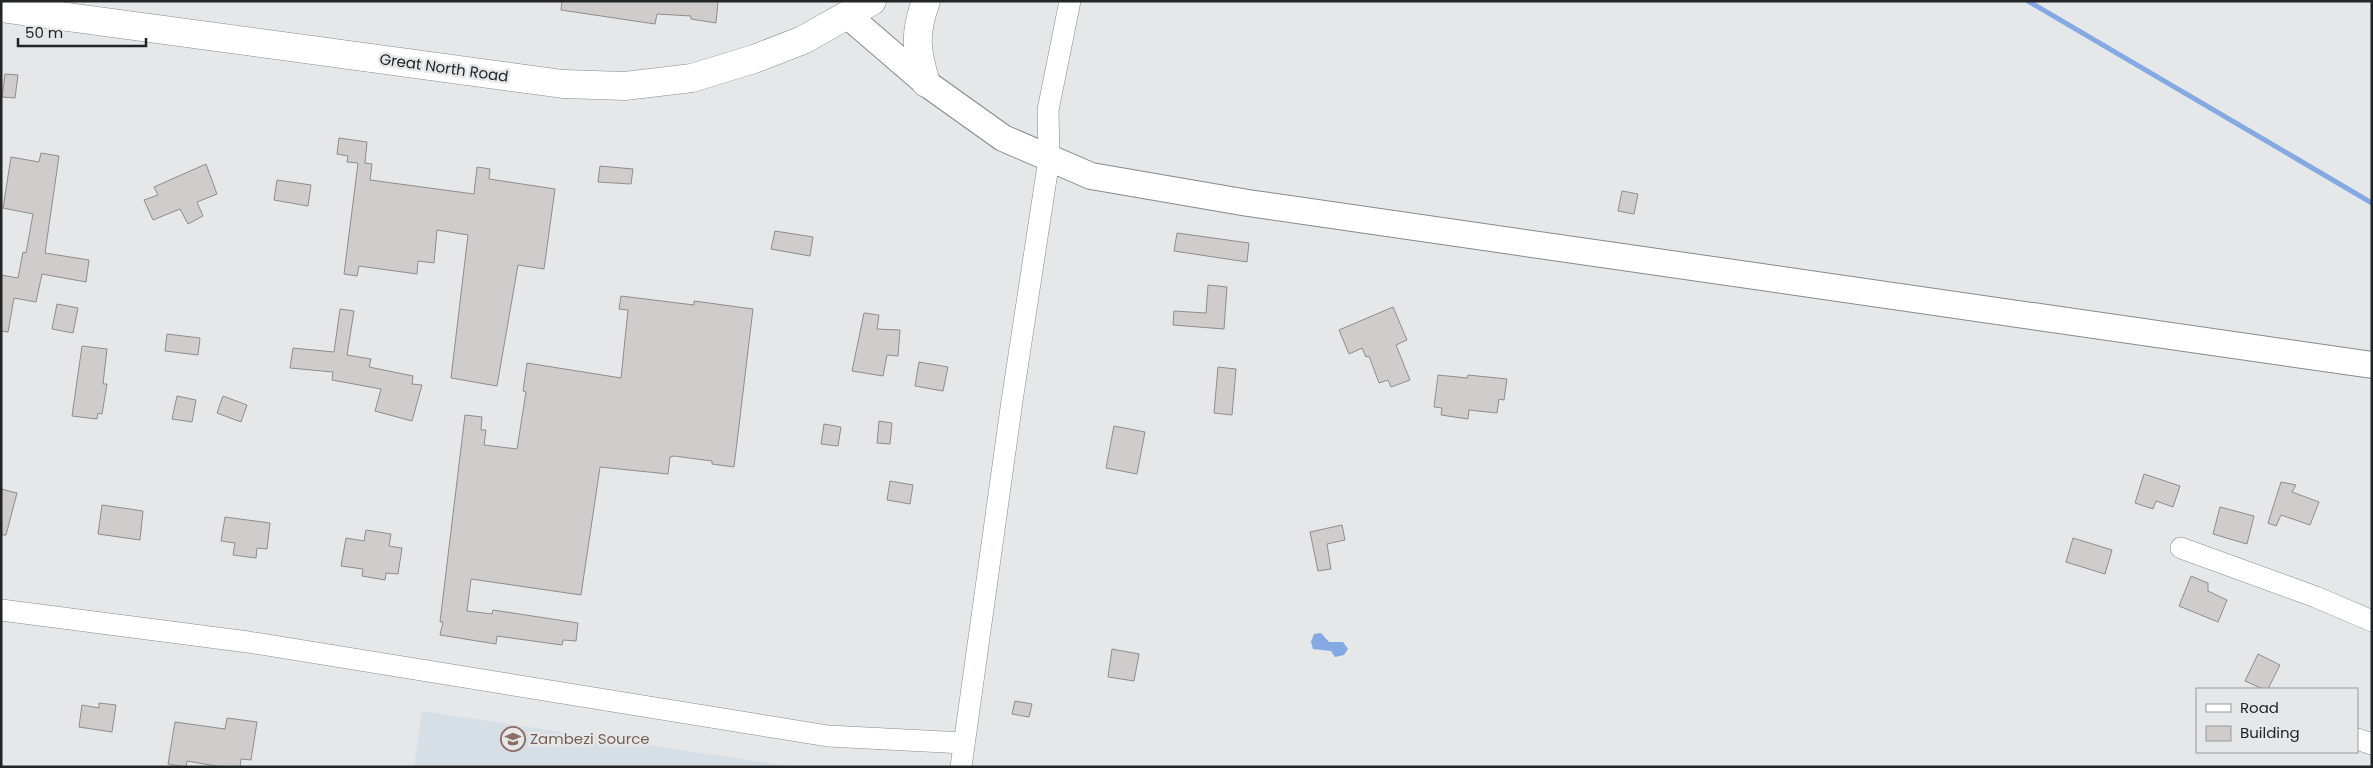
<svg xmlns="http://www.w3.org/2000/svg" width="2373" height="768" viewBox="0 0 2373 768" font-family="Poppins,sans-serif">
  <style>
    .built { fill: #d6dee6 }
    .water { fill: #85a9e2 }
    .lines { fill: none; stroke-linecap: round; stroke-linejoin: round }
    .stream { stroke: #85a9e2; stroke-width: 5 }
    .building { fill: #cfcccb; stroke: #8f8c8c }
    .minor-casing { stroke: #87898b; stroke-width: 22 }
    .major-casing { stroke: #87898b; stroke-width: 28 }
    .highway-casing { stroke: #87898b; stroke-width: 29 }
    .minor { stroke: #fff; stroke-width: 21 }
    .major { stroke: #fff; stroke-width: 26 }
    .highway { stroke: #fff; stroke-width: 28 }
    .labels { text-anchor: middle; stroke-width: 5; stroke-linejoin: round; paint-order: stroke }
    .street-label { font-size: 15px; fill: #232425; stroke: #e5e7e9 }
    .education-label { font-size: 15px; fill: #785e54; stroke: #e5e7e9; text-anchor: start }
  </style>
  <rect width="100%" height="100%" fill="#e5e7e9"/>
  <!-- built -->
  <polygon class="built" points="422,711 794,767 414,767"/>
  <!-- water -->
  <polygon class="water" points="1321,633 1329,642 1343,642 1348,649 1344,655 1335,657 1331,651 1313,649 1311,642 1314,634"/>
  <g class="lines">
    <!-- stream -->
    <polyline class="stream" points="2028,1 2372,203"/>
  </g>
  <!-- building -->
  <g class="building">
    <polygon points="562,1 718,1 716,23 691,19 691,16 657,14 655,24 561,10"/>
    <polygon points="5,74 18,75 15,98 2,97"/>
    <polygon points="339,138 367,142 365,163 372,164 370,180 474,194 477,167 490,169 489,179 555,189 544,269 518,265 497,386 451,378 468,235 437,230 434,263 418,261 417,274 359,266 357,276 344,274 358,163 347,162 348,156 337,154"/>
    <polygon points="41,153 59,156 45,253 89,260 86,282 42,274 36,302 14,298 8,332 1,331 1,275 18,278 23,252 26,253 33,214 3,208 11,157 39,162"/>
    <polygon points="206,164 217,194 197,202 203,216 188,224 180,209 153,220 144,200 158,195 154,187"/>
    <polygon points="600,166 633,169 631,184 598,182"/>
    <polygon points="277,180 311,185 308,206 274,200"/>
    <polygon points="1622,191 1638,194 1634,214 1618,211"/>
    <polygon points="775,231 813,237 810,256 771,249"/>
    <polygon points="1177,233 1249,243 1247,262 1174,251"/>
    <polygon points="1208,285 1227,287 1224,329 1173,325 1174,311 1206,313"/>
    <polygon points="621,296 694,305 694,301 753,309 734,467 712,464 712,461 674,456 670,457 668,474 600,467 581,595 471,579 467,611 492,614 493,610 578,623 576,641 563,640 562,645 497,636 496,644 440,635 443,622 440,622 465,415 482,417 481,430 486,430 484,445 517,449 526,392 523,391 527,363 621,378 628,310 619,309"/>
    <polygon points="57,304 78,308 73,333 52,329"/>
    <polygon points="1393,307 1407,340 1396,345 1410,380 1391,387 1388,380 1379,383 1369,356 1366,357 1362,348 1349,354 1339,330"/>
    <polygon points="340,309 354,311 347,355 371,359 369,367 413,376 412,384 422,385 412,421 375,411 381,389 332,380 333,372 290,368 293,348 334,352"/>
    <polygon points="864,313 879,315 877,329 900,330 898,356 887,355 883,376 852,371"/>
    <polygon points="167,334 200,338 198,355 165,351"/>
    <polygon points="82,346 107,349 103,384 107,384 102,414 98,413 97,419 72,416"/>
    <polygon points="919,362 948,367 943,391 915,386"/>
    <polygon points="1218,367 1236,369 1232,415 1214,413"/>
    <polygon points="1438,375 1467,378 1468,375 1507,379 1504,400 1499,399 1497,413 1469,410 1468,419 1441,415 1442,408 1434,407"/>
    <polygon points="177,396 196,400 192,422 172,419"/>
    <polygon points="223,396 247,405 241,422 217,413"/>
    <polygon points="879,421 892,423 890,444 877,443"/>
    <polygon points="824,424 841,427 838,446 821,444"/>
    <polygon points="1114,426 1145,432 1137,474 1106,468"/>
    <polygon points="2144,474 2180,486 2173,507 2156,501 2153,509 2135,503"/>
    <polygon points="890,481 913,485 910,504 887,500"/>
    <polygon points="2281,482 2296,485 2292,492 2319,502 2310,525 2281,515 2276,526 2268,523"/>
    <polygon points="1,489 17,493 6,535 1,535"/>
    <polygon points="102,505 143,511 140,540 98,534"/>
    <polygon points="2220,507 2254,516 2247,544 2213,534"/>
    <polygon points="225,517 270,523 267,549 257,548 256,558 233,555 235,543 221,541"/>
    <polygon points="1342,525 1345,540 1327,544 1331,569 1318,571 1310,532"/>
    <polygon points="366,530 391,534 389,546 402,548 398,574 386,573 385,580 362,576 363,569 341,566 346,538 364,541"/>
    <polygon points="2073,538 2112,550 2105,574 2066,562"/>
    <polygon points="2191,576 2208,583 2208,591 2227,600 2218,622 2179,606"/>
    <polygon points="1112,649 1139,654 1134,681 1108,677"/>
    <polygon points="2258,654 2280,665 2268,689 2263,689 2245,681"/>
    <polygon points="1015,701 1032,704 1029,717 1012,714"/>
    <polygon points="99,703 116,705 112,732 79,727 82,705 99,708"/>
    <polygon points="227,718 257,722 251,760 241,759 240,767 222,767 187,761 186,767 168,764 175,722 225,729"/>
  </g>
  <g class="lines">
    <defs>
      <g id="minor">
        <polyline points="2181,548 2316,597 2372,621"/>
        <polyline points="1,610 248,642 828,736 964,743"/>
        <polyline points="2357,739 2372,744"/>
        <polyline points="961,767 1012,401 1049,159 1048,110 1070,1"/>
      </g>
      <polyline id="major" points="847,15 926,83 1003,138 1091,176 1248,203 2372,365"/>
      <g id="highway">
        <polyline points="1,8 563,84 625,86 692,78 754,59 803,40 872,1"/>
        <path d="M926,83C916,50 914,34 926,1"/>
      </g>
    </defs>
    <!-- minor casing -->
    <use href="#minor" class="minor-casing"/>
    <!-- major casing -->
    <use href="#major" class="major-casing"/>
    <!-- highway casing -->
    <use href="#highway" class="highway-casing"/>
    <!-- minor -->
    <use href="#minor" class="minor"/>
    <!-- major -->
    <use href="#major" class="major"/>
    <!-- highway -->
    <use href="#highway" class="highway"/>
  </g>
  <!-- icons -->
  <defs>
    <symbol id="school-ring" viewBox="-11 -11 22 22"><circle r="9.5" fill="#e5e7e9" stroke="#8d6e63" stroke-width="1.5"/><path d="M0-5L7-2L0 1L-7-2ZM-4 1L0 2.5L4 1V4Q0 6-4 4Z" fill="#8d6e63"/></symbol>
  </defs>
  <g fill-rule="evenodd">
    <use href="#school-ring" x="499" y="725" width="28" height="28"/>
  </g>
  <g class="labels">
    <!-- street labels -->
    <g class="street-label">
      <text transform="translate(444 68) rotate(8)" y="5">Great North Road</text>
    </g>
    <!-- education labels -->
    <g class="education-label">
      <text x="530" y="744">Zambezi Source</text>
    </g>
  </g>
  <!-- border -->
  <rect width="2373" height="768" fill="none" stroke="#232425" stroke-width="5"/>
  <!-- legend -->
  <rect x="2196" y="688" width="162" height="65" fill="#e5e7e9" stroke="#97999b"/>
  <rect x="2206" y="704" width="25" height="8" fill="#ffffff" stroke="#97999b"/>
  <text x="2240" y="713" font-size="15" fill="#232425">Road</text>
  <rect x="2206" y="726" width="25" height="15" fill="#cfcccb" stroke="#97999b"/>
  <text x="2240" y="738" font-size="15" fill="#232425">Building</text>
  <!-- scale -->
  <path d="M18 38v8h128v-8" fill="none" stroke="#232425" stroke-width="2.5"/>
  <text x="25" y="38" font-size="15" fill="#232425" stroke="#e5e7e9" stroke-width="4" paint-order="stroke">50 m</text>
</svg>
